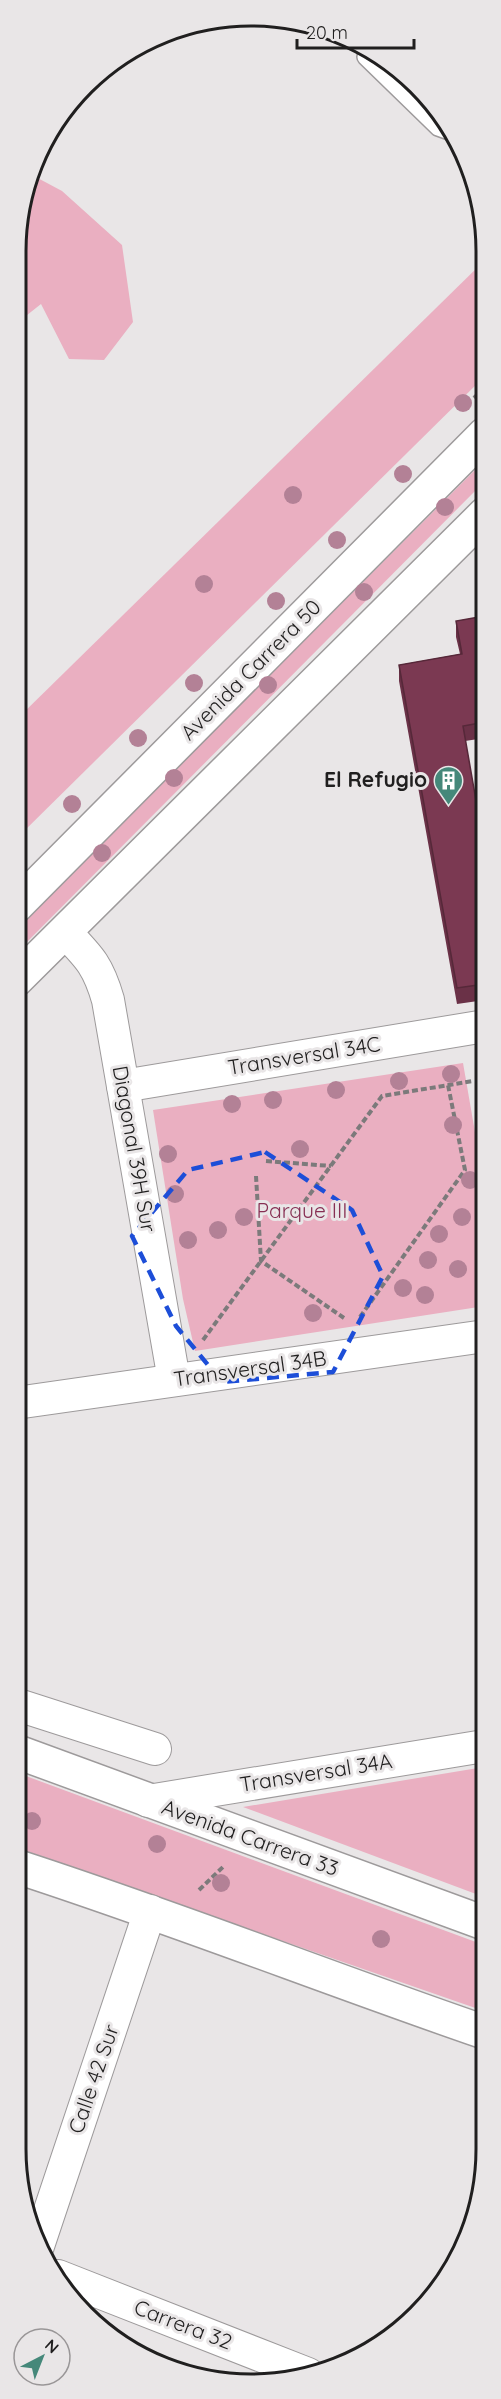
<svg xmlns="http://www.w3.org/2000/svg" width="501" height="2399" viewBox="0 0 501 2399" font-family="Quicksand,sans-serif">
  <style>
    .green { fill: #eaafc1 }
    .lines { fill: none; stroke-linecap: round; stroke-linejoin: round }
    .lane-casing { stroke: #9d9a9b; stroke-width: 18 }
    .street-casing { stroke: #9d9a9b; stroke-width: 34 }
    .secondary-casing { stroke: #9d9a9b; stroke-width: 36 }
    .path { stroke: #7c7a7b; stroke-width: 4; stroke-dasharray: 6 3; stroke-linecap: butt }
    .lane { stroke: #fff; stroke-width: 15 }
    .street { stroke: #fff; stroke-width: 32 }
    .secondary { stroke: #fff; stroke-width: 33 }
    .tree { fill: #b38196 }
    .wall { fill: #6a3147 }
    .building { fill: #7b3952; stroke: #562839; stroke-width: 1.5 }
    .marked { fill: none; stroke: #1d4ed8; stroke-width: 4.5; stroke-dasharray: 12 8; stroke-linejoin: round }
    .labels { text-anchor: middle; stroke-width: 6; stroke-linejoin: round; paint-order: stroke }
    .street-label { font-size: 21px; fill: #201f1f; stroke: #e9e6e7 }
    .poi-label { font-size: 21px; font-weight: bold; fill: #201f1f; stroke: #e9e6e7; text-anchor: end }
    .park-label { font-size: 21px; fill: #872f53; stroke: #e9e6e7 }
    .rim { fill: none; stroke: #201f1f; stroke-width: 3 }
  </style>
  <rect width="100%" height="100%" fill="#e9e6e7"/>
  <!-- green -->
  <g class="green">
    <polygon points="32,175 62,191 122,245 133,322 104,360 69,359 41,304 17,323 17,220"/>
    <polygon points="485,260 485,376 16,839 16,720"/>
    <polygon points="485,460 485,481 16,953 16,929"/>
    <polygon points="463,1063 485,1190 485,1306 195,1351 183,1299 153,1110"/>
    <polygon points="484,1767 484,1897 243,1807"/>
    <polygon points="15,1772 484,1945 484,2011 15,1848"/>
  </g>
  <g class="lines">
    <defs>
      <g id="lane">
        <polyline points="344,36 347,39"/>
        <polyline points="365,57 438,128 449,132"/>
      </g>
      <g id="street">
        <path d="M65,932C89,957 98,965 108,1000L174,1380"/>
        <polyline points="123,1086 485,1026"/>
        <polyline points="16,1403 485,1336"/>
        <polyline points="15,1704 155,1749"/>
        <polyline points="148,1801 484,1746"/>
        <polyline points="38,2246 150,1911"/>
        <polyline points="58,2276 308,2374"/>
      </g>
      <g id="secondary">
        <polyline points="16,906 485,434"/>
        <polyline points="16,980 485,514"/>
        <polyline points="15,1751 484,1923"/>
        <path d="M15,1866C173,1917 327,1978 484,2032"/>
      </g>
    </defs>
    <!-- lane casing -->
    <use href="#lane" class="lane-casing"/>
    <!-- street casing -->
    <use href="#street" class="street-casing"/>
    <!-- secondary casing -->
    <use href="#secondary" class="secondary-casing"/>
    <!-- path -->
    <g class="path">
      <polyline points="474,398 485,387"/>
      <polyline points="266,1161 331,1166"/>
      <polyline points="256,1176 261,1261 344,1318"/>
      <polyline points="360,1317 465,1170 448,1085"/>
      <polyline points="203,1340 382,1096 473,1081"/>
      <polyline points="199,1890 224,1866"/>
    </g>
    <!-- lane -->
    <use href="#lane" class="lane"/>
    <!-- street -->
    <use href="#street" class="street"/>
    <!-- secondary -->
    <use href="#secondary" class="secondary"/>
  </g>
  <!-- trees -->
  <g class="tree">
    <circle cx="463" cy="403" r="9"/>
    <circle cx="403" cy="474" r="9"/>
    <circle cx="293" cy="495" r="9"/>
    <circle cx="445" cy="507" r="9"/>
    <circle cx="337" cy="540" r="9"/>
    <circle cx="204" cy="584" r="9"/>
    <circle cx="364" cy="592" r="9"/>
    <circle cx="276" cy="601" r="9"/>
    <circle cx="194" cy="683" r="9"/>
    <circle cx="268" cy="685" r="9"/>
    <circle cx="138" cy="738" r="9"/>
    <circle cx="174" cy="778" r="9"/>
    <circle cx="72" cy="804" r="9"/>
    <circle cx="102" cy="853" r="9"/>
    <circle cx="451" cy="1074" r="9"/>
    <circle cx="399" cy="1081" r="9"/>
    <circle cx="336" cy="1090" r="9"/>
    <circle cx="273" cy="1100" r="9"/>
    <circle cx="232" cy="1104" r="9"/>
    <circle cx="453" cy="1125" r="9"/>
    <circle cx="300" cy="1149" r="9"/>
    <circle cx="168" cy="1154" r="9"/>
    <circle cx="470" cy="1180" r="9"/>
    <circle cx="175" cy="1194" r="9"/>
    <circle cx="244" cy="1217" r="9"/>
    <circle cx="462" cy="1217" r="9"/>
    <circle cx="218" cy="1230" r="9"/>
    <circle cx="439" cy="1234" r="9"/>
    <circle cx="188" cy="1240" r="9"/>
    <circle cx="428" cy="1260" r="9"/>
    <circle cx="458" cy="1269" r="9"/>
    <circle cx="403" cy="1288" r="9"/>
    <circle cx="425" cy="1295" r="9"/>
    <circle cx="313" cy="1313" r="9"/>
    <circle cx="32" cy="1821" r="9"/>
    <circle cx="157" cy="1844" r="9"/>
    <circle cx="221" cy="1883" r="9"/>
    <circle cx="381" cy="1939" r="9"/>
  </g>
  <!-- wall -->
  <polygon class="wall" points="485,616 485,738 465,741 485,852 485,1000 457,1004 399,681 399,665 460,654 456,637 456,621"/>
  <!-- building -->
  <polygon class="building" points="485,616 485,722 463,726 485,852 485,984 457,988 399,665 462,654 456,621"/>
  <!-- marked area -->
  <path class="marked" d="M265,1152L352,1210L383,1276L333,1372L222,1382L176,1326L132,1236L188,1170Z"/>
  <!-- icons -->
  <defs>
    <symbol id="building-pin" viewBox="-11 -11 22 30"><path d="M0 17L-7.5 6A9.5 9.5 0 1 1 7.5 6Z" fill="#45887a" stroke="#e9e6e7"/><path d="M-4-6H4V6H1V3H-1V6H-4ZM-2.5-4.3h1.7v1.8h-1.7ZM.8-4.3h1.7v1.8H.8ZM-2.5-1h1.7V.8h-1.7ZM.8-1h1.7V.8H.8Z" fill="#fff"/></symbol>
  </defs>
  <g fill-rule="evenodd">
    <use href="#building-pin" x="432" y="764" width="33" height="45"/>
  </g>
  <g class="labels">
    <!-- street labels -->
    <g class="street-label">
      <text transform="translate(251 670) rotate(-45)" y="7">Avenida Carrera 50</text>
      <text transform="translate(304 1056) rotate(-9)" y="7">Transversal 34C</text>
      <text transform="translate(134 1149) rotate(80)" y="7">Diagonal 39H Sur</text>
      <text transform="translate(250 1369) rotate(-8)" y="7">Transversal 34B</text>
      <text transform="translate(316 1773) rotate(-9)" y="7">Transversal 34A</text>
      <text transform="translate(250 1838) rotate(20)" y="7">Avenida Carrera 33</text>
      <text transform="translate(94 2079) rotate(-71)" y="7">Calle 42 Sur</text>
      <text transform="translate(183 2325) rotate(21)" y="7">Carrera 32</text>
    </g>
    <!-- poi labels -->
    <g class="poi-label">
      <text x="427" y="787">El Refugio</text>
    </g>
    <!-- park labels -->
    <g class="park-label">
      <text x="302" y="1218">Parque III</text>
    </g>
  </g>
  <!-- crop -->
  <path d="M0 0H501V2399H0ZM251 26H251A225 225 0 0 1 476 251V2149A225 225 0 0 1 251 2374H251A225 225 0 0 1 26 2149V251A225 225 0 0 1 251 26Z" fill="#e9e6e7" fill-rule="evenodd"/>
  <path class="rim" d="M251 26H251A225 225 0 0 1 476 251V2149A225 225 0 0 1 251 2374H251A225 225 0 0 1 26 2149V251A225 225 0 0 1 251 26Z"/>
  <!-- north arrow -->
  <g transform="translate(42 2357) rotate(42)"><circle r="28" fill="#e9e6e7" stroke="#999697" stroke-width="1.5"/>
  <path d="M0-4.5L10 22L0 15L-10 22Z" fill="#45887a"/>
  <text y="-9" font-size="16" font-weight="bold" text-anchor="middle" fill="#201f1f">N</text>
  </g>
  <!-- scale -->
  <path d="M297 39v9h117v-9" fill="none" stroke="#201f1f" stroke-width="3"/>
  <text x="306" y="39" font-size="18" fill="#201f1f" stroke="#e9e6e7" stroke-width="4.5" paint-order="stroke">20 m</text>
</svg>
